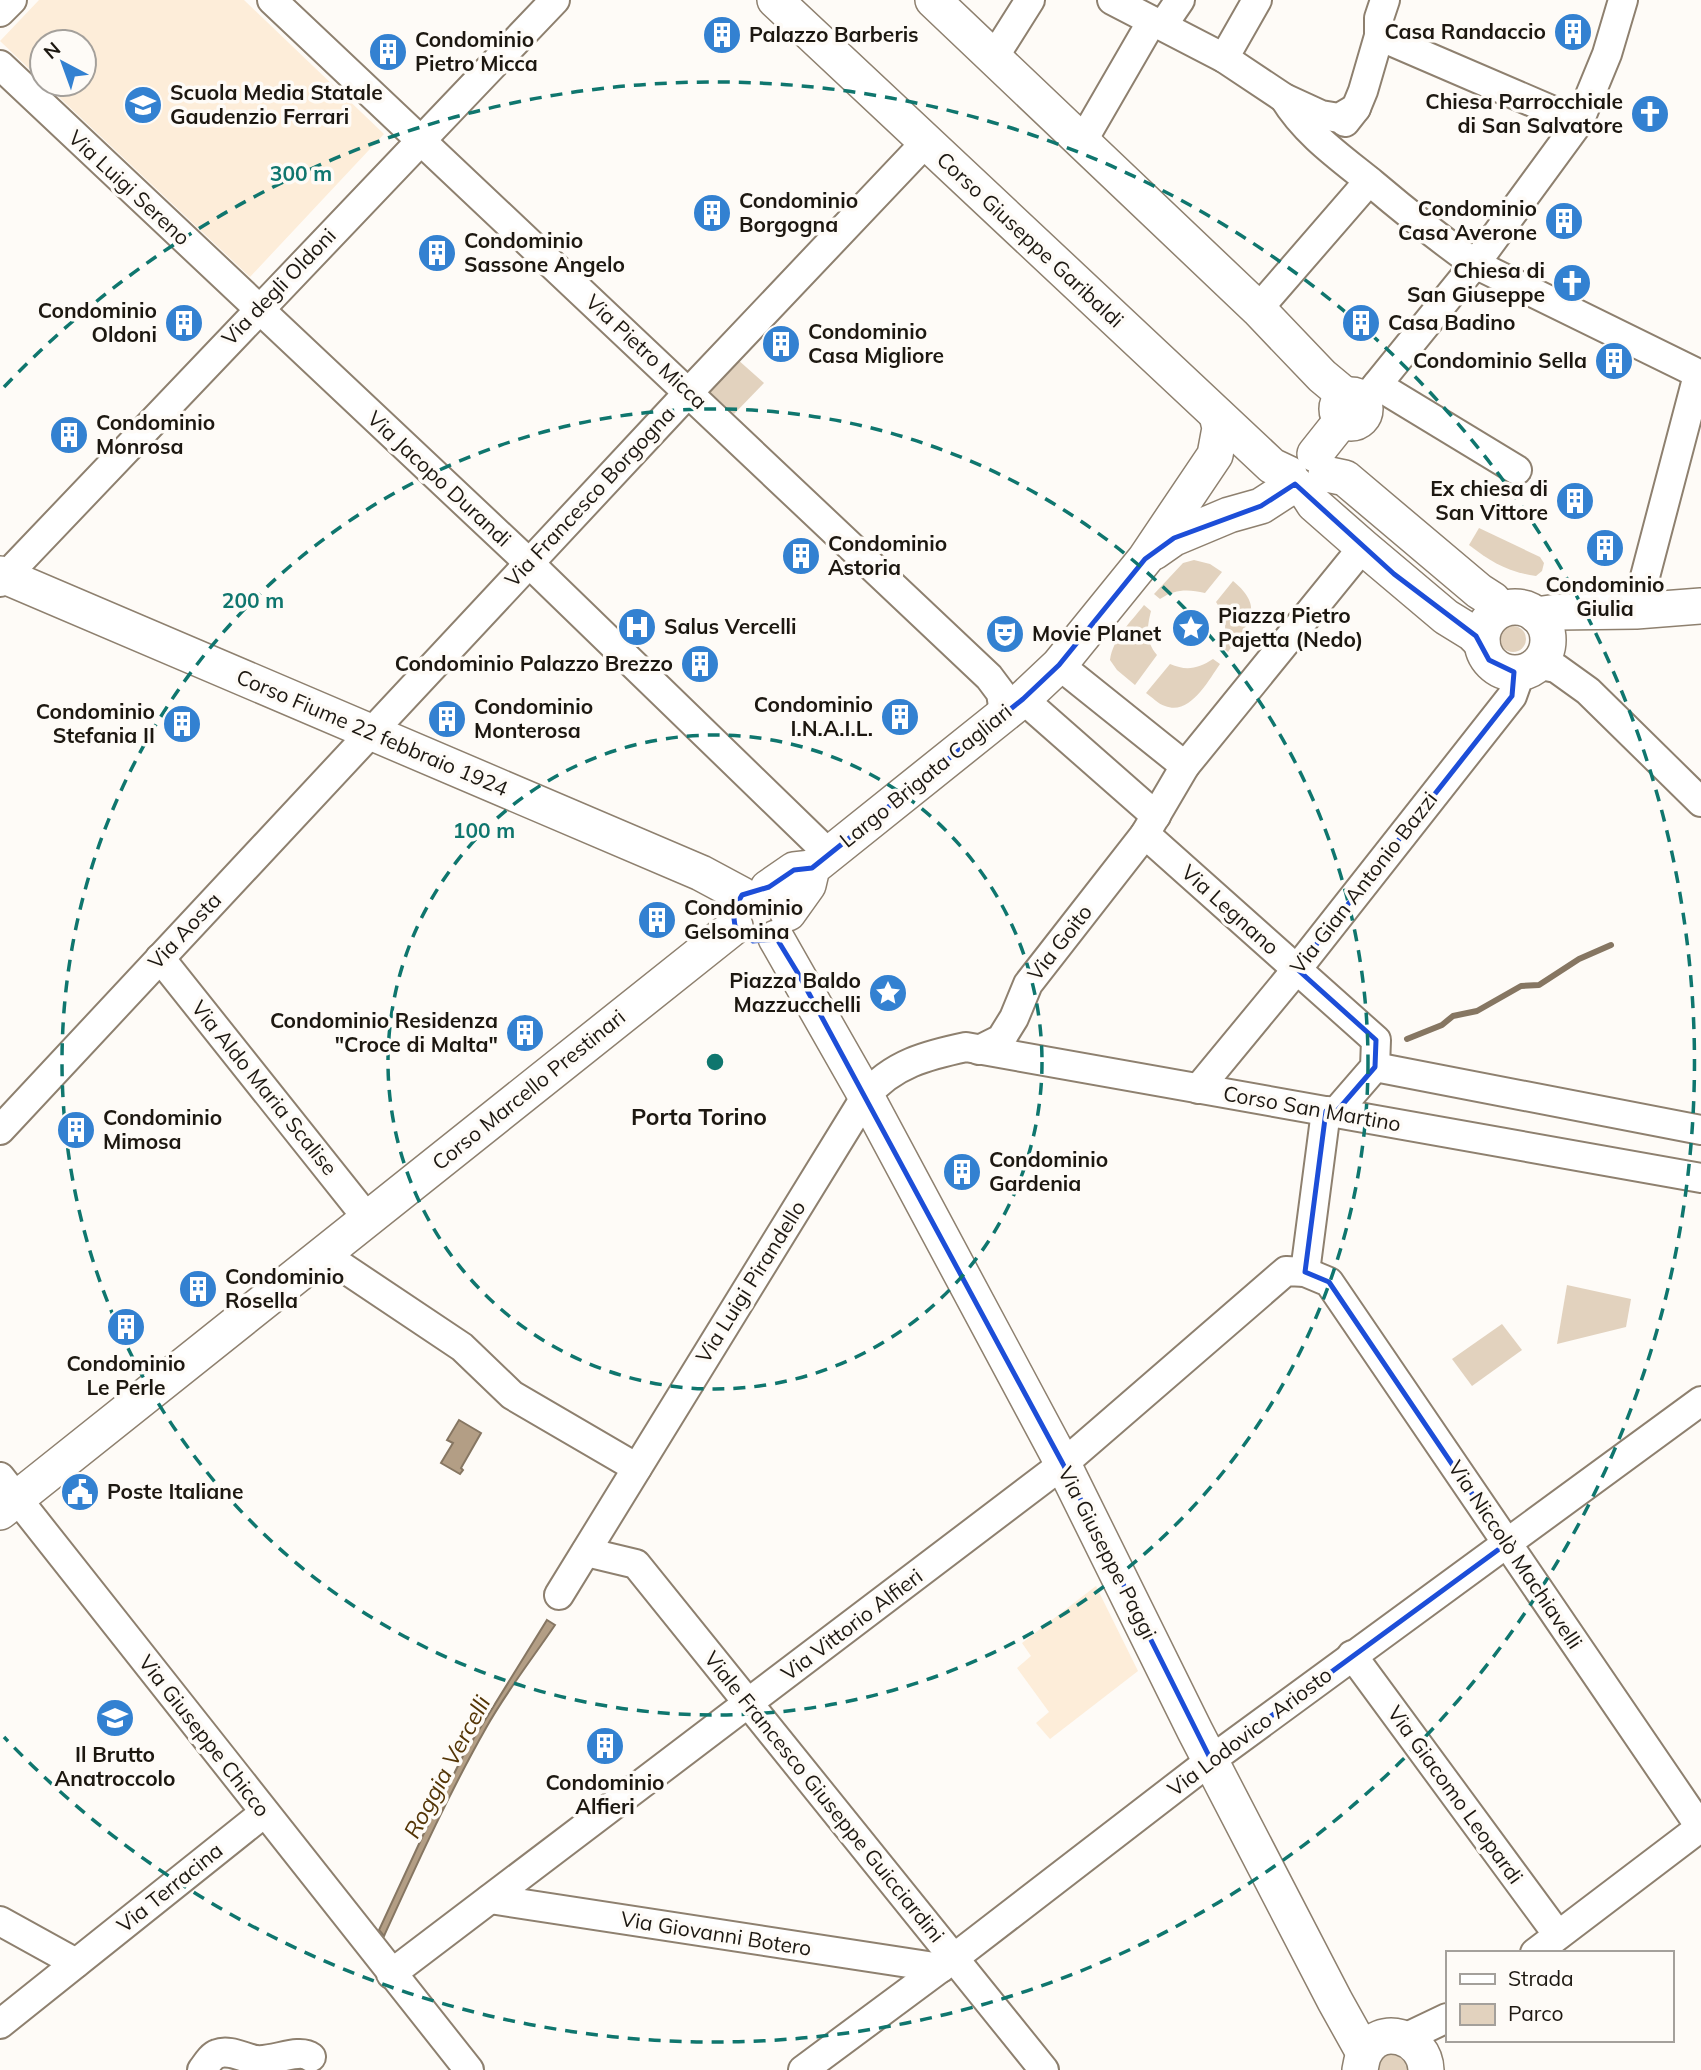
<svg xmlns="http://www.w3.org/2000/svg" width="1701" height="2070" viewBox="0 0 1701 2070" font-family="Mulish,sans-serif">
  <style>
    .built { fill: #fdedd9 }
    .green { fill: #e2d2be }
    .water { fill: #b39e85; stroke: #867662; stroke-width: 2 }
    .lines { fill: none; stroke-linecap: round; stroke-linejoin: round }
    .stream { stroke: #867662; stroke-width: 6 }
    .minor-casing { stroke: #8e806f; stroke-width: 32 }
    .major-casing { stroke: #8e806f; stroke-width: 38 }
    .minor { stroke: #fff; stroke-width: 28 }
    .major { stroke: #fff; stroke-width: 35 }
    .marked { fill: none; stroke: #1d4ed8; stroke-width: 5; stroke-linejoin: round }
    .ring { fill: none; stroke: #0f766e; stroke-width: 3.5; stroke-dasharray: 12 9 }
    .labels { text-anchor: middle; stroke-width: 7; stroke-linejoin: round; paint-order: stroke }
    .poi-label { font-size: 21px; font-weight: bold; fill: #1d1811; stroke: #fefbf7; text-anchor: start }
    .street-label { font-size: 21px; fill: #1d1811; stroke: #fefbf7 }
    .neighbourhood-label { font-size: 23px; font-weight: bold; fill: #1d1811; stroke: #fefbf7 }
    .water-label { font-size: 23px; font-style: italic; fill: #543506; stroke: #fefbf7 }
    .centre { fill: #0f766e; stroke: #fefbf7; stroke-width: 3.5 }
    .ring-label { font-size: 21px; text-anchor: middle; font-weight: bold; fill: #0f766e; stroke: #fefbf7; stroke-width: 7; stroke-linejoin: round; paint-order: stroke }
  </style>
  <rect width="100%" height="100%" fill="#fefbf7"/>
  <!-- built -->
  <g class="built">
    <polygon points="39,0 244,0 384,134 250,277 45,84 84,84 84,42 42,42 42,81 0,41"/>
    <polygon points="1096,1586 1138,1671 1050,1739 1036,1723 1049,1712 1017,1668 1031,1656 1022,1643"/>
  </g>
  <!-- green -->
  <g class="green">
    <polygon points="737,359 764,383 734,414 708,390"/>
    <path d="M1479,528L1540,557L1544,563L1542,571L1536,576C1508,572 1491,562 1469,545Z"/>
    <path d="M1194,560L1210,564L1222,572L1205,593C1188,589 1175,589 1160,599L1154,594L1183,563Z"/>
    <path d="M1233,581C1266,608 1248,624 1228,652L1222,647C1227,630 1227,618 1216,602Z"/>
    <path d="M1144,605L1151,611C1147,627 1145,641 1157,655L1135,685L1117,670L1110,660C1113,638 1131,622 1144,605Z"/>
    <circle cx="1513" cy="639" r="13"/>
    <path d="M1213,659L1220,664C1208,681 1190,716 1165,706C1158,704 1152,697 1146,693L1170,664C1186,671 1198,669 1213,659Z"/>
    <polygon points="1567,1285 1631,1299 1626,1327 1557,1344"/>
    <polygon points="1502,1324 1522,1350 1472,1386 1452,1359"/>
    <polygon points="1394,2047 1414,2070 1373,2070 1375,2059"/>
  </g>
  <!-- water -->
  <g class="water">
    <polygon points="459,1420 481,1433 461,1468 463,1470 460,1474 441,1463 453,1443 447,1440"/>
    <path d="M547,1620L555,1625C532,1659 506,1692 486,1728C448,1795 416,1866 384,1936L379,1930L425,1831L464,1754Z"/>
  </g>
  <g class="lines">
    <!-- stream -->
    <polyline class="stream" points="1407,1039 1442,1025 1453,1016 1477,1011 1521,986 1539,985 1579,959 1611,945"/>
    <defs>
      <g id="minor">
        <polyline points="272,0 989,677 1001,693 1004,713"/>
        <polyline points="1112,0 1224,58 1284,98 1321,115 1339,118 1356,108"/>
        <polyline points="0,12 12,0"/>
        <polyline points="1163,25 1180,0"/>
        <polyline points="1379,36 1579,122"/>
        <polyline points="994,57 1030,0"/>
        <polyline points="1224,58 1257,0"/>
        <polyline points="0,65 529,563 829,854"/>
        <path d="M1284,98C1306,134 1341,158 1373,184C1406,212 1440,239 1475,264L1701,375"/>
        <polyline points="1345,122 1356,108 1363,91 1379,36 1379,18 1385,0"/>
        <polyline points="1082,142 1152,21"/>
        <polyline points="1258,309 1369,181"/>
        <polyline points="1377,385 1517,470"/>
        <polyline points="1363,402 1475,264 1579,122 1607,54 1623,0"/>
        <polyline points="0,582 555,0"/>
        <polyline points="1636,611 1698,375"/>
        <polyline points="1536,664 1556,668 1588,691 1701,802"/>
        <polyline points="1059,665 1185,766"/>
        <polyline points="1023,699 1156,816"/>
        <polyline points="1145,834 1376,1040 1375,1067 1336,1112"/>
        <polyline points="160,958 368,1219"/>
        <polyline points="979,1050 1001,1039 1014,1018 1028,984 1145,834 1185,766 1363,547"/>
        <polyline points="1375,1067 1701,1130"/>
        <polyline points="1198,1089 1297,969 1512,696 1517,682 1514,672"/>
        <polyline points="0,1130 689,392 926,142"/>
        <polyline points="323,1254 462,1347 512,1395 637,1468"/>
        <polyline points="1305,1272 1326,1111"/>
        <polyline points="0,1477 469,2070"/>
        <polyline points="586,1552 636,1564 1044,2070"/>
        <path d="M559,1595L866,1096C892,1064 928,1055 966,1047L1701,1178"/>
        <polyline points="1352,1655 1558,1935"/>
        <polyline points="490,1899 941,1968"/>
        <polyline points="0,1921 76,1963"/>
        <polyline points="1535,1953 1701,1827"/>
        <polyline points="391,1974 1063,1464 1286,1271 1305,1272 1329,1282 1701,1828"/>
        <polyline points="0,2024 264,1813"/>
        <polyline points="1405,2038 1447,2018"/>
        <path d="M202,2070C206,2065 211,2056 217,2054C229,2049 244,2058 256,2060C273,2062 299,2048 311,2057"/>
        <polyline points="803,2070 954,1958 1211,1760 1701,1401"/>
      </g>
      <g id="major">
        <polyline points="775,0 1272,466 1289,474"/>
        <polyline points="933,0 1258,309 1322,376 1346,396"/>
        <circle cx="1351" cy="409" r="14"/>
        <polyline points="1315,454 1342,420"/>
        <polyline points="1326,474 1345,478 1479,591 1493,600 1500,610"/>
        <polyline points="1305,490 1314,504 1363,547 1446,617 1472,633 1482,643"/>
        <polyline points="1154,552 1174,538 1229,515 1261,506 1295,484"/>
        <polyline points="0,574 701,873 742,895"/>
        <circle cx="1515" cy="640" r="33"/>
        <polyline points="1536,615 1557,612 1636,611 1701,606"/>
        <polyline points="768,888 794,870 812,868"/>
        <polyline points="788,913 808,885 812,868 1023,699 1059,665 1145,559 1215,455 1220,428 1217,415"/>
        <polyline points="776,938 866,1096 1063,1464 1195,1731 1335,2001 1364,2053"/>
        <polyline points="0,1512 735,926"/>
        <path d="M1360,2070C1361,2065 1362,2058 1364,2054C1379,2022 1425,2036 1426,2070"/>
      </g>
    </defs>
    <!-- minor casing -->
    <use href="#minor" class="minor-casing"/>
    <!-- major casing -->
    <use href="#major" class="major-casing"/>
    <!-- minor -->
    <use href="#minor" class="minor"/>
    <!-- major -->
    <use href="#major" class="major"/>
  </g>
  <!-- marked area -->
  <path class="marked" d="M1295,484L1394,574L1476,636L1489,660L1514,672L1512,696L1297,969L1376,1040L1375,1067L1336,1112L1326,1111L1305,1272L1329,1282L1506,1544L1211,1760L1063,1464L799,975L777,939L753,941L735,926L733,911L742,895L769,887L794,870L812,868L1023,699L1059,665L1145,559L1174,538L1261,506Z"/>
  <!-- distance rings -->
  <g class="ring">
    <circle cx="715" cy="1062" r="327"/>
    <circle cx="715" cy="1062" r="653"/>
    <path d="M4 387A980 980 0 1 1 4 1737"/>
  </g>
  <!-- icons -->
  <defs>
    <symbol id="building-disc" viewBox="-11 -11 22 22"><circle r="9.5" fill="#3381d1" stroke="#fefbf7"/><path d="M-4-6H4V6H1V3H-1V6H-4ZM-2.5-4.3h1.7v1.8h-1.7ZM.8-4.3h1.7v1.8H.8ZM-2.5-1h1.7V.8h-1.7ZM.8-1h1.7V.8H.8Z" fill="#fff"/></symbol>
    <symbol id="school-disc" viewBox="-11 -11 22 22"><circle r="9.5" fill="#3381d1" stroke="#fefbf7"/><path d="M0-5L7-2L0 1L-7-2ZM-4 1L0 2.5L4 1V4Q0 6-4 4Z" fill="#fff"/></symbol>
    <symbol id="church-disc" viewBox="-11 -11 22 22"><circle r="9.5" fill="#3381d1" stroke="#fefbf7"/><path d="M-1.2-6h2.4v3.5h3.3v2.4h-3.3V6h-2.4V-.1h-3.3v-2.4h3.3Z" fill="#fff"/></symbol>
    <symbol id="hospital-disc" viewBox="-11 -11 22 22"><circle r="9.5" fill="#3381d1" stroke="#fefbf7"/><path d="M-5-5h3v3.5h4V-5h3V5h-3V1.5h-4V5h-3Z" fill="#fff"/></symbol>
    <symbol id="sight-disc" viewBox="-11 -11 22 22"><circle r="9.5" fill="#3381d1" stroke="#fefbf7"/><path d="M0-6L1.8-2.2L6-1.7L2.9 1.2L3.7 5.4L0 3.3L-3.7 5.4L-2.9 1.2L-6-1.7L-1.8-2.2Z" fill="#fff"/></symbol>
    <symbol id="theatre-disc" viewBox="-11 -11 22 22"><circle r="9.5" fill="#3381d1" stroke="#fefbf7"/><path d="M-5-5.5Q0-4 5-5.5V0Q5 5 0 6Q-5 5-5 0ZM-3.3-2.5H-1v1.5H-3.3ZM1-2.5H3.3v1.5H1ZM-2.8 1Q0 5.5 2.8 1Z" fill="#fff"/></symbol>
    <symbol id="civic-disc" viewBox="-11 -11 22 22"><circle r="9.5" fill="#3381d1" stroke="#fefbf7"/><path d="M-.6-6.5H3V-4.5H.6V-3L4-1V1h2V6H-6V1h2V-1L-.6-3ZM-1.2 2.5V6h2.4V2.5Z" fill="#fff"/></symbol>
  </defs>
  <g fill-rule="evenodd">
    <use href="#building-disc" x="1551" y="10" width="44" height="44"/>
    <use href="#building-disc" x="700" y="13" width="44" height="44"/>
    <use href="#building-disc" x="366" y="30" width="44" height="44"/>
    <use href="#school-disc" x="121" y="83" width="44" height="44"/>
    <use href="#church-disc" x="1628" y="92" width="44" height="44"/>
    <use href="#building-disc" x="690" y="191" width="44" height="44"/>
    <use href="#building-disc" x="1542" y="199" width="44" height="44"/>
    <use href="#building-disc" x="415" y="231" width="44" height="44"/>
    <use href="#church-disc" x="1550" y="261" width="44" height="44"/>
    <use href="#building-disc" x="162" y="301" width="44" height="44"/>
    <use href="#building-disc" x="1339" y="301" width="44" height="44"/>
    <use href="#building-disc" x="759" y="322" width="44" height="44"/>
    <use href="#building-disc" x="1592" y="339" width="44" height="44"/>
    <use href="#building-disc" x="47" y="413" width="44" height="44"/>
    <use href="#building-disc" x="1553" y="479" width="44" height="44"/>
    <use href="#building-disc" x="1583" y="526" width="44" height="44"/>
    <use href="#building-disc" x="779" y="534" width="44" height="44"/>
    <use href="#hospital-disc" x="615" y="605" width="44" height="44"/>
    <use href="#sight-disc" x="1169" y="606" width="44" height="44"/>
    <use href="#theatre-disc" x="983" y="612" width="44" height="44"/>
    <use href="#building-disc" x="678" y="642" width="44" height="44"/>
    <use href="#building-disc" x="878" y="695" width="44" height="44"/>
    <use href="#building-disc" x="425" y="697" width="44" height="44"/>
    <use href="#building-disc" x="160" y="702" width="44" height="44"/>
    <use href="#building-disc" x="635" y="898" width="44" height="44"/>
    <use href="#sight-disc" x="866" y="971" width="44" height="44"/>
    <use href="#building-disc" x="503" y="1011" width="44" height="44"/>
    <use href="#building-disc" x="54" y="1108" width="44" height="44"/>
    <use href="#building-disc" x="940" y="1150" width="44" height="44"/>
    <use href="#building-disc" x="176" y="1267" width="44" height="44"/>
    <use href="#building-disc" x="104" y="1305" width="44" height="44"/>
    <use href="#civic-disc" x="58" y="1470" width="44" height="44"/>
    <use href="#school-disc" x="93" y="1696" width="44" height="44"/>
    <use href="#building-disc" x="583" y="1724" width="44" height="44"/>
  </g>
  <g class="labels">
    <!-- poi labels -->
    <g class="poi-label">
      <text x="1546" y="39" text-anchor="end">Casa Randaccio</text>
      <text x="749" y="42">Palazzo Barberis</text>
      <text x="415" y="47">Condominio<tspan x="415" dy="24">Pietro Micca</tspan></text>
      <text x="170" y="100">Scuola Media Statale<tspan x="170" dy="24">Gaudenzio Ferrari</tspan></text>
      <text x="1623" y="109" text-anchor="end">Chiesa Parrocchiale<tspan x="1623" dy="24">di San Salvatore</tspan></text>
      <text x="739" y="208">Condominio<tspan x="739" dy="24">Borgogna</tspan></text>
      <text x="1537" y="216" text-anchor="end">Condominio<tspan x="1537" dy="24">Casa Averone</tspan></text>
      <text x="464" y="248">Condominio<tspan x="464" dy="24">Sassone Angelo</tspan></text>
      <text x="1545" y="278" text-anchor="end">Chiesa di<tspan x="1545" dy="24">San Giuseppe</tspan></text>
      <text x="157" y="318" text-anchor="end">Condominio<tspan x="157" dy="24">Oldoni</tspan></text>
      <text x="1388" y="330">Casa Badino</text>
      <text x="808" y="339">Condominio<tspan x="808" dy="24">Casa Migliore</tspan></text>
      <text x="1587" y="368" text-anchor="end">Condominio Sella</text>
      <text x="96" y="430">Condominio<tspan x="96" dy="24">Monrosa</tspan></text>
      <text x="1548" y="496" text-anchor="end">Ex chiesa di<tspan x="1548" dy="24">San Vittore</tspan></text>
      <text x="828" y="551">Condominio<tspan x="828" dy="24">Astoria</tspan></text>
      <text x="1605" y="592" text-anchor="middle">Condominio<tspan x="1605" dy="24">Giulia</tspan></text>
      <text x="1218" y="623">Piazza Pietro<tspan x="1218" dy="24">Pajetta (Nedo)</tspan></text>
      <text x="664" y="634">Salus Vercelli</text>
      <text x="1032" y="641">Movie Planet</text>
      <text x="673" y="671" text-anchor="end">Condominio Palazzo Brezzo</text>
      <text x="873" y="712" text-anchor="end">Condominio<tspan x="873" dy="24">I.N.A.I.L.</tspan></text>
      <text x="474" y="714">Condominio<tspan x="474" dy="24">Monterosa</tspan></text>
      <text x="155" y="719" text-anchor="end">Condominio<tspan x="155" dy="24">Stefania II</tspan></text>
      <text x="684" y="915">Condominio<tspan x="684" dy="24">Gelsomina</tspan></text>
      <text x="861" y="988" text-anchor="end">Piazza Baldo<tspan x="861" dy="24">Mazzucchelli</tspan></text>
      <text x="498" y="1028" text-anchor="end">Condominio Residenza<tspan x="498" dy="24">"Croce di Malta"</tspan></text>
      <text x="103" y="1125">Condominio<tspan x="103" dy="24">Mimosa</tspan></text>
      <text x="989" y="1167">Condominio<tspan x="989" dy="24">Gardenia</tspan></text>
      <text x="225" y="1284">Condominio<tspan x="225" dy="24">Rosella</tspan></text>
      <text x="126" y="1371" text-anchor="middle">Condominio<tspan x="126" dy="24">Le Perle</tspan></text>
      <text x="107" y="1499">Poste Italiane</text>
      <text x="115" y="1762" text-anchor="middle">Il Brutto<tspan x="115" dy="24">Anatroccolo</tspan></text>
      <text x="605" y="1790" text-anchor="middle">Condominio<tspan x="605" dy="24">Alfieri</tspan></text>
    </g>
    <!-- street labels -->
    <g class="street-label">
      <text transform="translate(129 188) rotate(43)" y="7">Via Luigi Sereno</text>
      <text transform="translate(1030 240) rotate(43)" y="7">Corso Giuseppe Garibaldi</text>
      <text transform="translate(279 287) rotate(-46)" y="7">Via degli Oldoni</text>
      <text transform="translate(646 352) rotate(43)" y="7">Via Pietro Micca</text>
      <text transform="translate(439 479) rotate(43)" y="7">Via Jacopo Durandi</text>
      <text transform="translate(590 497) rotate(-47)" y="7">Via Francesco Borgogna</text>
      <text transform="translate(372 733) rotate(23)" y="7">Corso Fiume 22 febbraio 1924</text>
      <text transform="translate(926 776) rotate(-39)" y="7">Largo Brigata Cagliari</text>
      <text transform="translate(1364 883) rotate(-52)" y="7">Via Gian Antonio Bazzi</text>
      <text transform="translate(1230 910) rotate(42)" y="7">Via Legnano</text>
      <text transform="translate(185 931) rotate(-47)" y="7">Via Aosta</text>
      <text transform="translate(1060 943) rotate(-52)" y="7">Via Goito</text>
      <text transform="translate(264 1088) rotate(51)" y="7">Via Aldo Maria Scalise</text>
      <text transform="translate(529 1090) rotate(-39)" y="7">Corso Marcello Prestinari</text>
      <text transform="translate(1312 1109) rotate(10)" y="7">Corso San Martino</text>
      <text transform="translate(751 1282) rotate(-58)" y="7">Via Luigi Pirandello</text>
      <text transform="translate(1107 1553) rotate(63)" y="7">Via Giuseppe Paggi</text>
      <text transform="translate(1515 1555) rotate(56)" y="7">Via Niccolò Machiavelli</text>
      <text transform="translate(852 1625) rotate(-37)" y="7">Via Vittorio Alfieri</text>
      <text transform="translate(1250 1732) rotate(-37)" y="7">Via Lodovico Ariosto</text>
      <text transform="translate(204 1736) rotate(52)" y="7">Via Giuseppe Chicco</text>
      <text transform="translate(1455 1795) rotate(54)" y="7">Via Giacomo Leopardi</text>
      <text transform="translate(824 1797) rotate(51)" y="7">Viale Francesco Giuseppe Guicciardini</text>
      <text transform="translate(170 1888) rotate(-39)" y="7">Via Terracina</text>
      <text transform="translate(716 1934) rotate(9)" y="7">Via Giovanni Botero</text>
    </g>
    <!-- neighbourhood labels -->
    <g class="neighbourhood-label">
      <text x="699" y="1125">Porta Torino</text>
    </g>
    <!-- water labels -->
    <g class="water-label">
      <text transform="translate(447 1767) rotate(-62)" y="8">Roggia Vercelli</text>
    </g>
  </g>
  <circle cx="715" cy="1062" r="10" class="centre"/>
  <g class="ring-label">
    <text x="301" y="181">300 m</text>
    <text x="253" y="608">200 m</text>
    <text x="484" y="838">100 m</text>
  </g>
  <!-- legend -->
  <rect x="1446" y="1951" width="228" height="91" fill="#fefbf7" stroke="#a4a09b" stroke-width="2"/>
  <rect x="1460" y="1974" width="35" height="10" fill="#ffffff" stroke="#a4a09b" stroke-width="2"/>
  <text x="1508" y="1986" font-size="21" fill="#1d1811">Strada</text>
  <rect x="1460" y="2004" width="35" height="21" fill="#e2d2be" stroke="#a4a09b" stroke-width="2"/>
  <text x="1508" y="2021" font-size="21" fill="#1d1811">Parco</text>
  <!-- north arrow -->
  <g transform="translate(63 63) rotate(319)"><circle r="33" fill="#fefbf7" stroke="#a4a09b" stroke-width="2"/>
  <path d="M0-5L12 26L0 18L-12 26Z" fill="#3381d1"/>
  <text y="-10" font-size="19" font-weight="bold" text-anchor="middle" fill="#1d1811">N</text>
  </g>
</svg>
